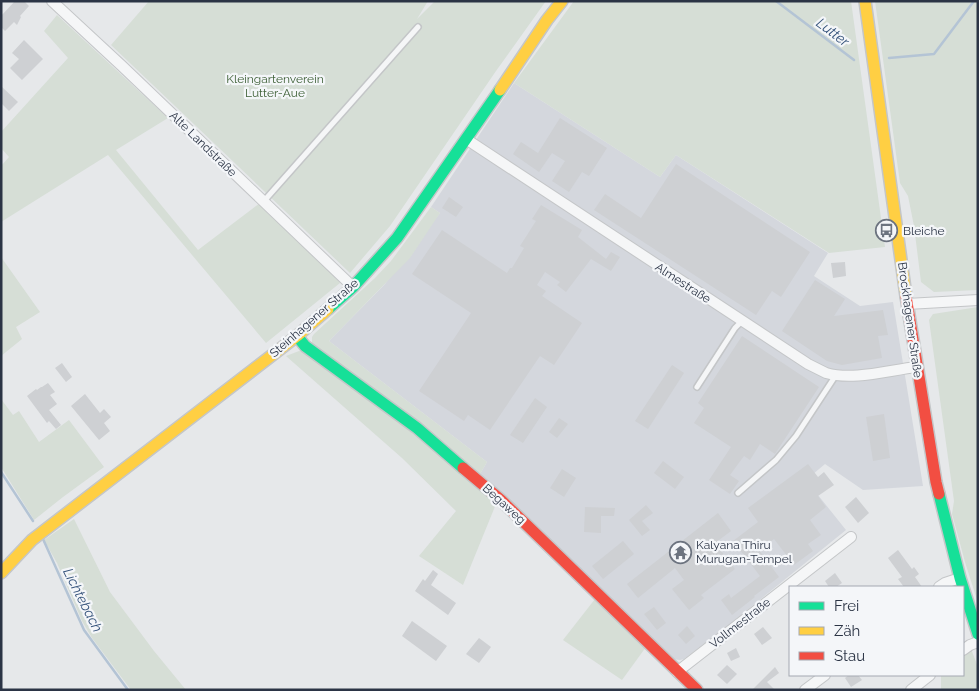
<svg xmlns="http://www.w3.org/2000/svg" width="979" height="691" viewBox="0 0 979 691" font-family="Raleway,sans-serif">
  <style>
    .built { fill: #d4d7dd }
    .green { fill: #d6ded6 }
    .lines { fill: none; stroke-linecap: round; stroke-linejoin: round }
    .stream { stroke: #b4c4d5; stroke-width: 2.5 }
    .building { fill: #ced0d3 }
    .lane-casing { stroke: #c4c6c8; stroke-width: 8 }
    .street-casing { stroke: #c4c6c8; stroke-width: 12 }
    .fast-casing { stroke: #c4c6c8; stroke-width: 14 }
    .slow-casing { stroke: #c4c6c8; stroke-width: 14 }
    .jam-casing { stroke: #c4c6c8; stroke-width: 14 }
    .lane { stroke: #f5f6f7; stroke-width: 5 }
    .street { stroke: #f5f6f7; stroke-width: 10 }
    .fast { stroke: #16e098; stroke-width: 11 }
    .slow { stroke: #ffcf43; stroke-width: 11 }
    .jam { stroke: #f24e42; stroke-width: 11 }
    .labels { text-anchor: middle; stroke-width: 4.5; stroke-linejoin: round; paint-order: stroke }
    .park-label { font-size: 12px; fill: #3f6138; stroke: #f4f6f9 }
    .street-label { font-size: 12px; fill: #2b3445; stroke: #f4f6f9 }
    .poi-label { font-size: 12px; fill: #2b3445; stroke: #f4f6f9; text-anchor: start }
    .water-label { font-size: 14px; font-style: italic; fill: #34527a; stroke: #f4f6f9 }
  </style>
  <rect width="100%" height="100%" fill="#e6e8ea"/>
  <!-- built -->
  <polygon class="built" points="514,83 660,177 676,155 828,253 814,276 860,306 893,302 923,486 863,490 825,464 806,480 846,530 730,624 684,659 680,660 672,659 480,474 487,462 329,341 385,284 440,213 431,207"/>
  <!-- green -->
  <g class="green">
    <polygon points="149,1 428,1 417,19 435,1 546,1 496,71 390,226 350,273 111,45"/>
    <polygon points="574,1 851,1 885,247 829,253 676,155 660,177 514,83"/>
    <polygon points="875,1 978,1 978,290 934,292 921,282 914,226 908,196 900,183"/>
    <polygon points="57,15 168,118 116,150 198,250 260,203 334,273 340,283 266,343 108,155 1,222 1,166 9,157 1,148 1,132 68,58 44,31"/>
    <polygon points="431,207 440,213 410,258 329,341 487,462 480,474 312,343 312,337 314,334 375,278 391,261"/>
    <polygon points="1,257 40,312 16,327 22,339 1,356"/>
    <polygon points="978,307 978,603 965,562 952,514 954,501 929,320 933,314"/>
    <polygon points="299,351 305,352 397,421 475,483 496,504 463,585 419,556 456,511 402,458 286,356"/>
    <polygon points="1,399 13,415 19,411 39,442 69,420 104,467 63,497 34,520 1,467"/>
    <polygon points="74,519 110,592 154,651 186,690 131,690 92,638 82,621 57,563 44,540"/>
    <polygon points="595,599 646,647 622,680 563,640"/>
    <polygon points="971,649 978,667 978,690 941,690 941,675 963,675 963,655"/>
  </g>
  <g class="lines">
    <!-- stream -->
    <g class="stream">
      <polyline points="776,1 854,60"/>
      <polyline points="889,58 934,54 974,1"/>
      <polyline points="1,472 33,521"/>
      <polyline points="43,539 84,630 128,690"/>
    </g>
  </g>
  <!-- building -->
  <g class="building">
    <polygon points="15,1 24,1 29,6 20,16 21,17 17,25 14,22 5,31 1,27 1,16"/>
    <polygon points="24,40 43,59 22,80 10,68 19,59 12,53"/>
    <polygon points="1,86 18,102 9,111 1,103"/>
    <polygon points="560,118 607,148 589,176 582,172 569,192 552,181 565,161 552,153 539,172 513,154 521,142 538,153"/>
    <polygon points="676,164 810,252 781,297 772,291 756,315 594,210 605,194 641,218"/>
    <polygon points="449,197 463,207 456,217 442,208"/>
    <polygon points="541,205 582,230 578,237 606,259 611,252 620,257 611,271 591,259 566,292 557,285 560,282 545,272 537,285 546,291 542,296 582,323 554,365 540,356 490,430 468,415 464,421 419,391 471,313 412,274 442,230 507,273 510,268 512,268 524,248 520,246 536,221 532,219"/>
    <polygon points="845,262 846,276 833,278 831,263"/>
    <polygon points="815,280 845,299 834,316 883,310 888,335 878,336 882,358 842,365 827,361 782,331"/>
    <polygon points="742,336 819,387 775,454 760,444 750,460 744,456 730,475 739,481 730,494 709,480 731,447 694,423 704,408 698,403"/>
    <polygon points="62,363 72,377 66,382 55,368"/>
    <polygon points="672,365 684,373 648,429 635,421"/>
    <polygon points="48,383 55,392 50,395 57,404 49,410 61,425 56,429 49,421 47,423 27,396 36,389 37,390 41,387 42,387"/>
    <polygon points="85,394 100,413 104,409 111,417 104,423 110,431 99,440 71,406"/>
    <polygon points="535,398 547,407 523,443 510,435"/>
    <polygon points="884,414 890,458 873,461 866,417"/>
    <polygon points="559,418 568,424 557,438 549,432"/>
    <polygon points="663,461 684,477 675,489 654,473"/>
    <polygon points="808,464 818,477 824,472 834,485 818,496 826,507 810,520 821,535 808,544 813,551 794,565 774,539 759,550 779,577 754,596 755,597 732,615 721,600 729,594 731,598 760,576 733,541 758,522 748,508"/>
    <polygon points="562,469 576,478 564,497 550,488"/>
    <polygon points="856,497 869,513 858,523 845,507"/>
    <polygon points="646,505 653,513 642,521 650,530 642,536 629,520"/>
    <polygon points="585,507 615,508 614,516 601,516 601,533 584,532"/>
    <polygon points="718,513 731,531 715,543 735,569 701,595 704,598 689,610 672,589 684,580 675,568 638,598 627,584"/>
    <polygon points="623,541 634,554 603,579 592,566"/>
    <polygon points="898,550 912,569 914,567 919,574 915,577 922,587 904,587 898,579 902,577 888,558"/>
    <polygon points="433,570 438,574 431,585 456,603 448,615 415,591 423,579 425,581"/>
    <polygon points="835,573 842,583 836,587 829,587 825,581"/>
    <polygon points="654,607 666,623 657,630 644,614"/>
    <polygon points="412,621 447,646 436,661 402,636"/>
    <polygon points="687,626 695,636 686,644 678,635"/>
    <polygon points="763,627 772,638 762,645 754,634"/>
    <polygon points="479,638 491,647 479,663 466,654"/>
    <polygon points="736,648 740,657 731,661 727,653"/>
    <polygon points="727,665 737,674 727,684 717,675"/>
    <polygon points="775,667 779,673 767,682 775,690 752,690"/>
    <polygon points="849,675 858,675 862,680 851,687 845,678"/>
  </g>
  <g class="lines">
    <defs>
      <g id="lane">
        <polyline points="264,201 418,27"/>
        <polyline points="697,387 735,328 742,321"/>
        <polyline points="738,493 776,460 796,436 836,375"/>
      </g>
      <g id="street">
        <polyline points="52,1 122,66 353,287"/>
        <path d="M466,139L808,364C814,367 820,370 826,373C853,381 889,370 917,367"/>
        <polyline points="907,304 978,300"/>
        <polyline points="939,587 945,583 960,578"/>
        <polyline points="963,650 970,645 978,642"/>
        <polyline points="677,672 851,537"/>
        <polyline points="805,690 825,675"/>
        <polyline points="911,690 930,675"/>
      </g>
      <g id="fast">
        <polyline points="328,309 353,287 397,238 500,90"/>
        <polyline points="297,336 305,346 417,428 463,468"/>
        <polyline points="939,494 960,578 978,634"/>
      </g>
      <g id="slow">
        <polyline points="865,1 906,296"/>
        <polyline points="500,90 547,20 562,1"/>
        <polyline points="1,573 32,540 297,336 328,309"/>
      </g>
      <g id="jam">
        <polyline points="906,296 936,482 939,494"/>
        <polyline points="463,468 501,500 697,690"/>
      </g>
    </defs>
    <!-- lane casing -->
    <use href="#lane" class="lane-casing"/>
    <!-- street casing -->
    <use href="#street" class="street-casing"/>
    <!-- fast casing -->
    <use href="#fast" class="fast-casing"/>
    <!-- slow casing -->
    <use href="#slow" class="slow-casing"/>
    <!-- jam casing -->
    <use href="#jam" class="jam-casing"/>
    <!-- lane -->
    <use href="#lane" class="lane"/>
    <!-- street -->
    <use href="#street" class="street"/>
    <!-- fast -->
    <use href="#fast" class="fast"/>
    <!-- slow -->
    <use href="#slow" class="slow"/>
    <!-- jam -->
    <use href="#jam" class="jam"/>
  </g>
  <!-- icons -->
  <defs>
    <symbol id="bus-ring" viewBox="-11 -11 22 22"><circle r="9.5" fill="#f4f6f9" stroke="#6c737f" stroke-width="1.5"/><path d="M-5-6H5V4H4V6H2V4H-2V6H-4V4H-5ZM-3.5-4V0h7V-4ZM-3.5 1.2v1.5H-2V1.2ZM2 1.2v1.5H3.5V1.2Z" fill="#6c737f"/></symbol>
    <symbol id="temple-ring" viewBox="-11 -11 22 22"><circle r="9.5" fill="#f4f6f9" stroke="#6c737f" stroke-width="1.5"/><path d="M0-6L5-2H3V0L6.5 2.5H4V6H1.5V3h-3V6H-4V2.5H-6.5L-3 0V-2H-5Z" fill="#6c737f"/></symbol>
  </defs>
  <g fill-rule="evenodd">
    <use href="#bus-ring" x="874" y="218" width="25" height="25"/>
    <use href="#temple-ring" x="668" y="540" width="25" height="25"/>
  </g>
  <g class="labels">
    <!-- park labels -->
    <g class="park-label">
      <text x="275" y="83">Kleingartenverein<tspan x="275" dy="14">Lutter-Aue</tspan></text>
    </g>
    <!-- street labels -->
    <g class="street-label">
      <text transform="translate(203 144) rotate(44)" y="4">Alte Landstraße</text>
      <text transform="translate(683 283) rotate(33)" y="4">Almestraße</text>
      <text transform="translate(314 318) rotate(-41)" y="4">Steinhagener Straße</text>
      <text transform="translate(910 320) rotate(82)" y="4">Brockhagener Straße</text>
      <text transform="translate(504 504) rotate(42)" y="4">Begaweg</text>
      <text transform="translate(740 623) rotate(-38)" y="4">Vollmestraße</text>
    </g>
    <!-- poi labels -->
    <g class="poi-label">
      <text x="903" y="235">Bleiche</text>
      <text x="696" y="549">Kalyana Thiru<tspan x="696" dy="14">Murugan-Tempel</tspan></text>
    </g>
    <!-- water labels -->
    <g class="water-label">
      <text transform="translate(833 32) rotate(37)" y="5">Lutter</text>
      <text transform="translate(83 600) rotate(63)" y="5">Lichtebach</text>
    </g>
  </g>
  <!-- border -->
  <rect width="979" height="691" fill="none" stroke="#2b3445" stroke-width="5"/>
  <!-- legend -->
  <rect x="789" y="586" width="175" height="90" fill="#f4f6f9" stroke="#a4a8b1"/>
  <rect x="799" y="602" width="25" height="8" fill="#16e098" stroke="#a4a8b1"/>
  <text x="834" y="611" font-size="15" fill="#2b3445">Frei</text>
  <rect x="799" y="627" width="25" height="8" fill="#ffcf43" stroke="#a4a8b1"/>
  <text x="834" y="636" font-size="15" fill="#2b3445">Zäh</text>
  <rect x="799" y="652" width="25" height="8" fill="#f24e42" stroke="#a4a8b1"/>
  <text x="834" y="661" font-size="15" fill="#2b3445">Stau</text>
</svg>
